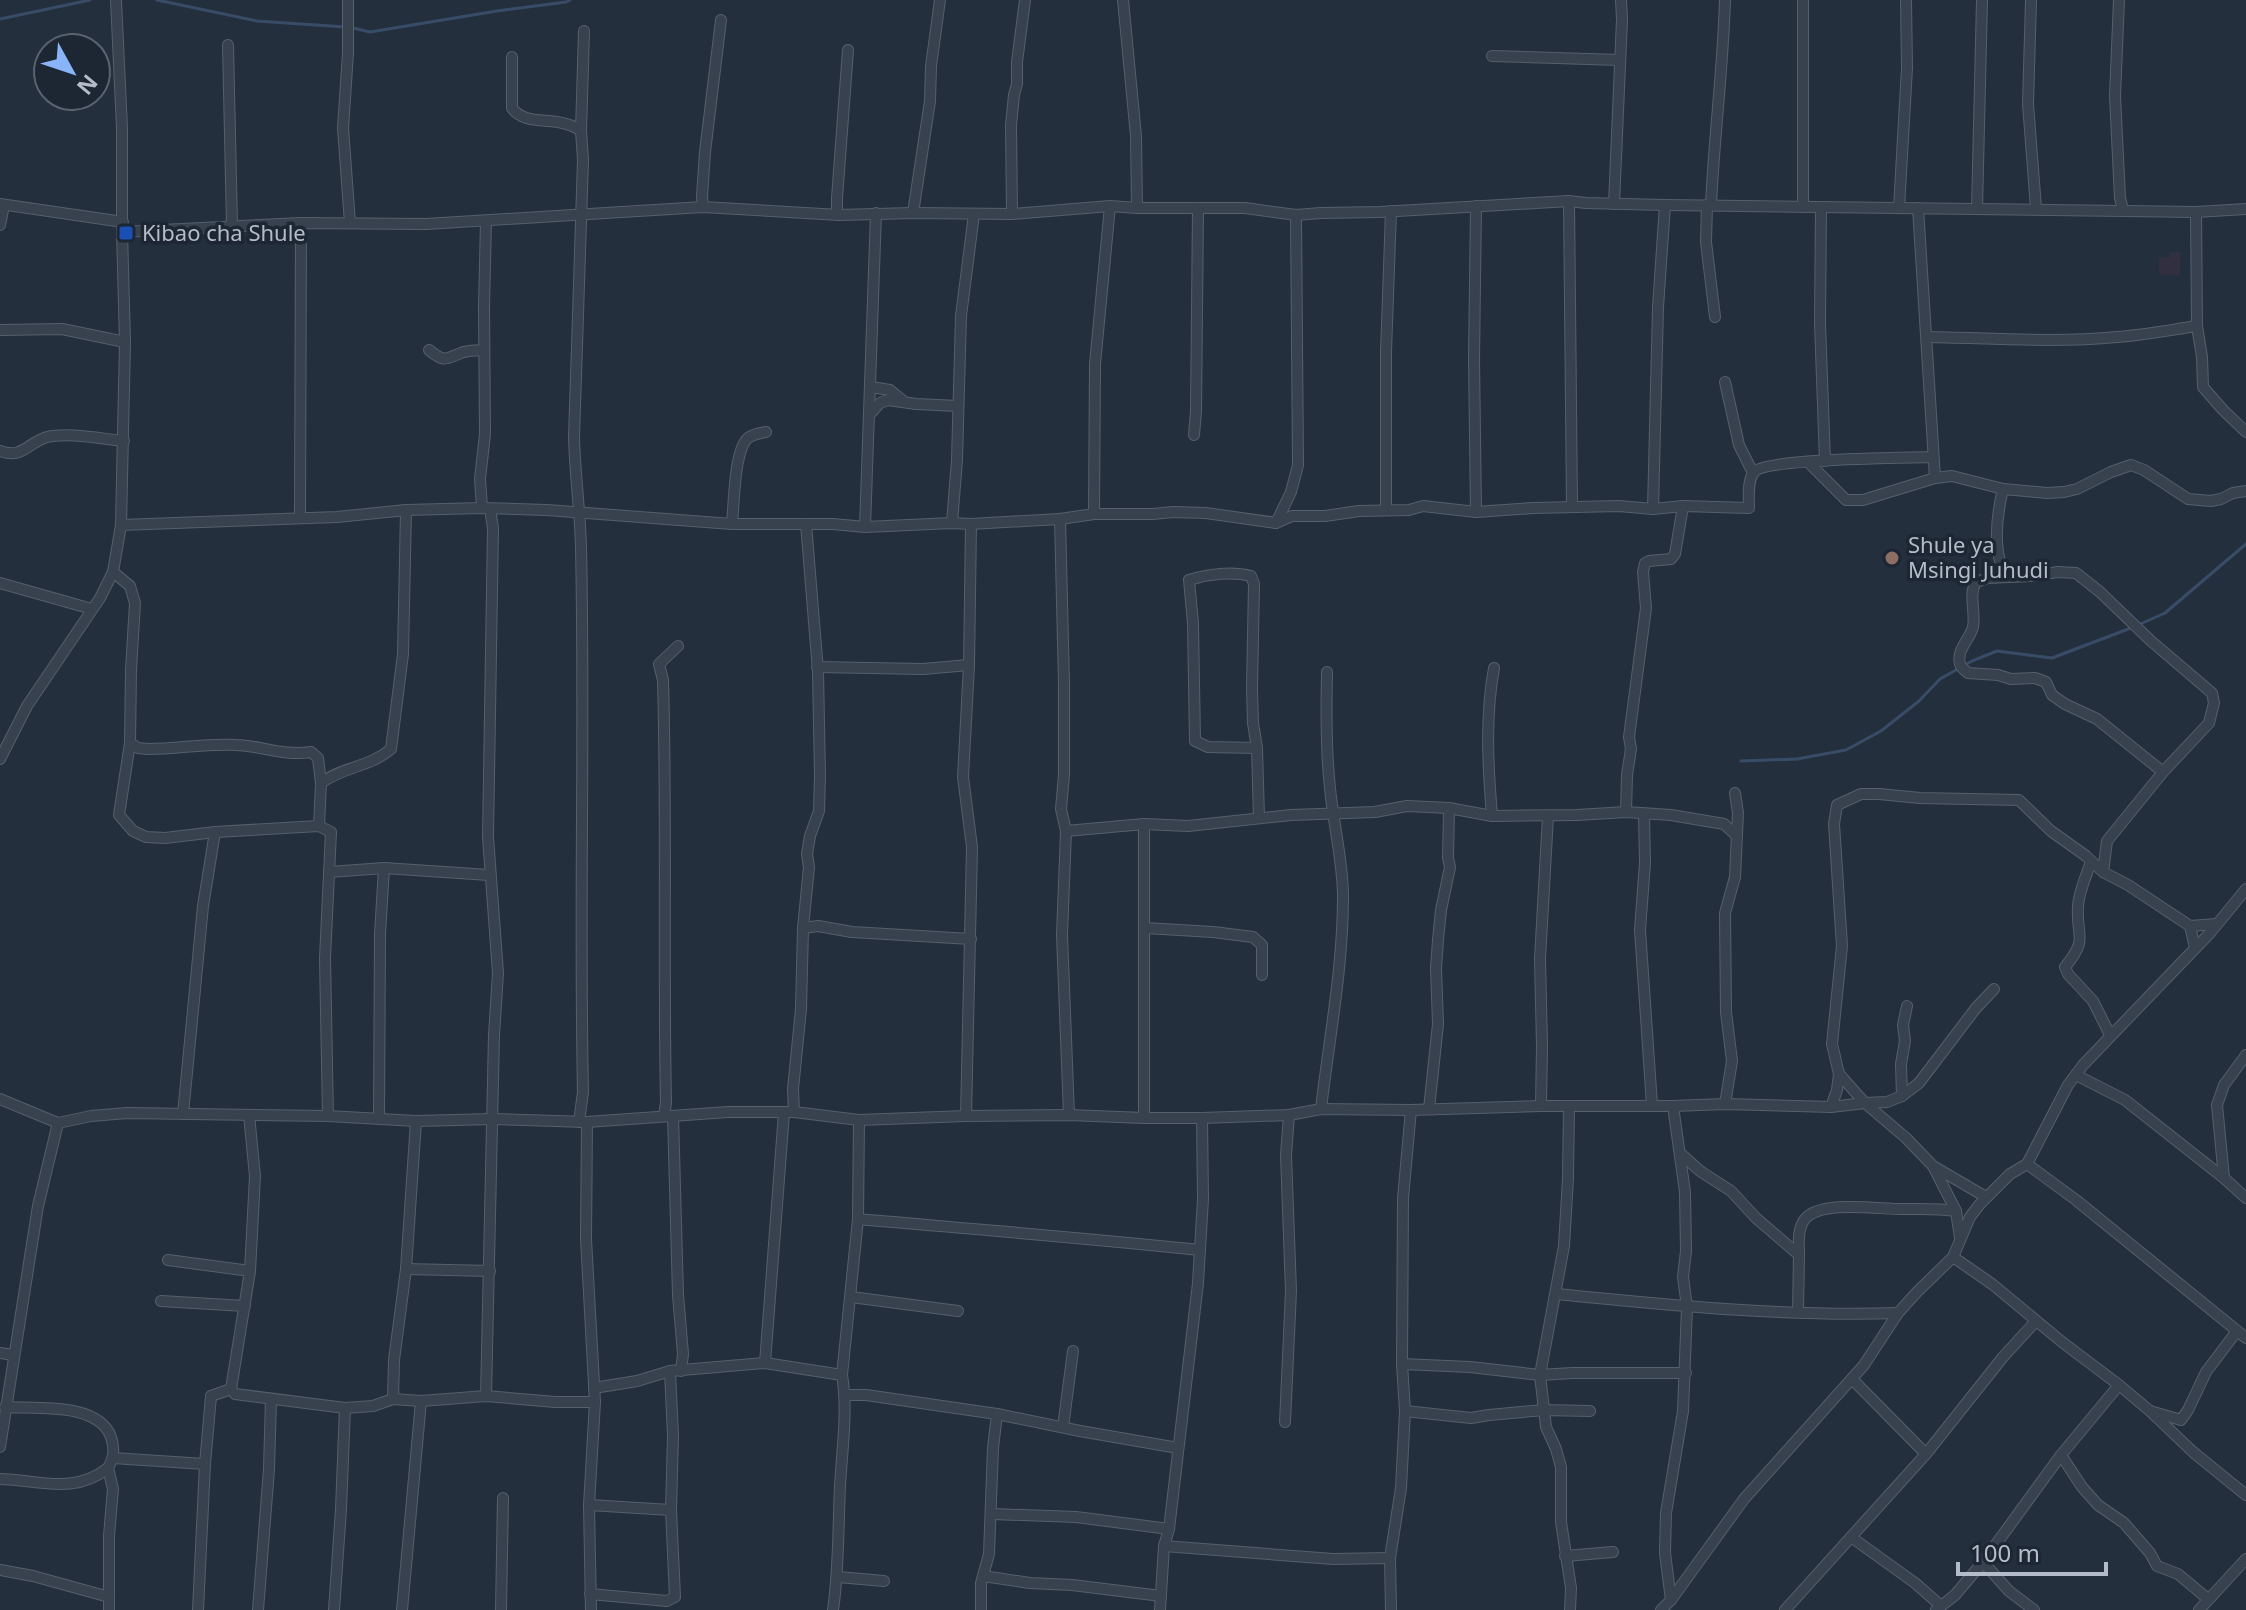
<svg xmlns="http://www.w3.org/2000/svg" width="2246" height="1610" viewBox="0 0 2246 1610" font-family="'Noto Sans',sans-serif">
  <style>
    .medical { fill: #32303f }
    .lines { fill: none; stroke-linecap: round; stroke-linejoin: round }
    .stream { stroke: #394c67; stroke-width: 3 }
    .street-casing { stroke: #565f6c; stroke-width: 12 }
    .street { stroke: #38414e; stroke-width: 10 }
    .transit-dot { fill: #1a4fb4; stroke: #1d2633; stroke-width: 3 }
    .education-dot { fill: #8d6e63; stroke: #1d2633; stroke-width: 3 }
    .labels { text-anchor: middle; stroke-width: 7; stroke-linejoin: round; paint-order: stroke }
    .poi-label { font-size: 22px; fill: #b4bcc9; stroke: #1d2633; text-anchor: start }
  </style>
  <rect width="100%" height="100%" fill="#242f3e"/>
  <!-- medical -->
  <polygon class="medical" points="2170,252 2180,252 2180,276 2159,274 2159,258 2170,257"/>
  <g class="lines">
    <!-- stream -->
    <g class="stream">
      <polyline points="157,0 257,21 345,27"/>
      <polyline points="0,19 90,0"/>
      <polyline points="353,28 370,32 497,11 566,2 570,0"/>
      <polyline points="2138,625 2165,613 2246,544"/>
      <polyline points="1741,761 1797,759 1846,750 1881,731 1919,701 1940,679 1972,661 1997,651 2052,658 2131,628"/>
    </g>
    <defs>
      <g id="street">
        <polyline points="348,0 348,53 343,128 350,223"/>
        <polyline points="1123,0 1136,136 1137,208"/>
        <polyline points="2031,0 2028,104 2036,208"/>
        <polyline points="2119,0 2115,96 2120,198 2123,210"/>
        <polyline points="228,45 232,225"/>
        <polyline points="1492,56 1620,60"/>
        <path d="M512,57V108C526,128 559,114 581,131L583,160L574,438C575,474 580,510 581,547C585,728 579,910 583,1092L579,1122"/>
        <polyline points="581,131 584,31"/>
        <polyline points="1569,201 1572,507"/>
        <polyline points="0,204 123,222"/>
        <polyline points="1614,204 1622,19 1621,0"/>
        <polyline points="1707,205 1706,242 1715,317"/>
        <path d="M1711,205C1714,137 1723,69 1725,0"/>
        <polyline points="703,207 702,197 705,152 721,20"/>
        <polyline points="1803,207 1803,0"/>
        <polyline points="1821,207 1820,323 1825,461"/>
        <polyline points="1899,208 1907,68 1906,0"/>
        <polyline points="1918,208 1935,478"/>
        <polyline points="1977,209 1982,0"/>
        <polyline points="2196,212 2197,326 2202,357 2203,387 2223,410 2246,432"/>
        <polyline points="913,213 930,101 931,66 940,0"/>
        <polyline points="1012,214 1011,125 1014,95 1017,84 1017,62 1025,0"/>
        <polyline points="839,215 837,212 837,198 848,50"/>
        <polyline points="0,225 4,205"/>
        <polyline points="122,232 301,223 426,224 703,207 839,215 913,213 1012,214 1110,206 1137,208 1245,208 1296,215 1321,213 1380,212 1569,201 1586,203 1665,205 2196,212 2246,209"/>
        <polyline points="0,330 62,329 125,342"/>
        <path d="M1927,337C1990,338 2054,343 2117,337C2144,335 2170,330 2197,326"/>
        <path d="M429,350C445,363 445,359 461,353C468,350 477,351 483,350"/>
        <polyline points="1725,382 1739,445 1753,473"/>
        <polyline points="870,388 871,387 890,390 902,400"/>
        <polyline points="870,414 880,403 888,400 916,404 958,406"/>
        <polyline points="1194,435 1196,411 1198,209"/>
        <path d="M0,451C23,459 27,443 47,437C68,432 102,439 124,441"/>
        <polyline points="1808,462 1846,500 1863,500 1935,478 1952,476 2003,489 2047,493 2064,492 2077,489 2111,472 2131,465 2144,470 2188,499 2211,501 2221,499 2233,493 2246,491"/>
        <path d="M2003,489C1997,514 1991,556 2008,577"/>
        <polyline points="482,508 480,479 485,434 484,306 486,221"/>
        <polyline points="1653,509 1658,307 1665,205"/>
        <polyline points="1386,510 1386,352 1391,211"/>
        <polyline points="1476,512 1474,359 1476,206"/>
        <polyline points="1094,514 1095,364 1110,206"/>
        <polyline points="300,518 301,223"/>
        <polyline points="1060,519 1064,684 1064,775 1061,809 1066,831 1062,935 1069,1115"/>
        <polyline points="952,523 957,460 961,316 974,214"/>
        <polyline points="1276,523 1291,492 1298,465 1296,215"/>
        <path d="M732,524C734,505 734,450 748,438C753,434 760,433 766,432"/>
        <path d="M121,525L337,517L406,510L482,508L547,510L732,524H833L865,527L952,523L971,524L1060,519L1094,514H1153L1173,512L1206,513L1276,523L1292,516H1325L1359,511L1409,510L1423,506L1476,512L1533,508L1619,506L1653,509L1683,506L1749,508C1749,497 1747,481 1754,472C1766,458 1907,458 1933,457"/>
        <polyline points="865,527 876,213"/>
        <path d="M113,572L130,586L135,603L131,670L130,743L138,748L148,749C178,749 206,743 236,745C264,746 281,756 311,752L318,758L321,783L319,826"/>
        <polyline points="0,583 92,609"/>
        <polyline points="817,667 923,669 969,665"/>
        <polyline points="130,743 119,815 133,831 146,837 165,838 215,832 319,826 331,832 325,958 328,1116"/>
        <path d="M1257,748L1208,747L1195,741L1193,623L1189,580C1208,574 1232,571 1251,576L1254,584L1252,689L1253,723L1257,748L1259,818"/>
        <polyline points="0,759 27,706 100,598 113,572 121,525 125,342 122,232 122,128 116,0"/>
        <path d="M321,783C342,767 370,767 391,749L403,654L406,510"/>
        <polyline points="1626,812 1627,775 1631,749 1629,737 1646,608 1643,572 1645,563 1649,561 1671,559 1675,554 1683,506"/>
        <polyline points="1644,814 1645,863 1640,930 1652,1105"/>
        <path d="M1492,816C1488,767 1485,717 1494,668"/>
        <polyline points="1144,824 1144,1118"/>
        <polyline points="1066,831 1144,824 1188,826 1291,815 1375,812 1407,806 1449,808 1492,816 1577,815 1626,812 1671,815 1724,824 1736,835"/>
        <path d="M2091,862C2086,876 2079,891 2078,906C2076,939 2089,937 2065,967L2068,974L2093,1001L2110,1035"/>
        <polyline points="329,872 384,868 489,875"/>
        <path d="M2103,872L2107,841L2163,772L2209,723L2214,703L2212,693L2151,641L2100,592L2076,573L2058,572L2030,576L1988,578L1976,582C1968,595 1976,612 1973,627C1970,639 1956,650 1960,664C1961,668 1965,670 1968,673L1998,675L2011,679L2035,678L2046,682L2052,695L2065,704L2097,719L2163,772"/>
        <polyline points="2190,926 2217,924"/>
        <polyline points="803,928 818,926 852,932 971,939"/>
        <polyline points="1145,928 1213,932 1253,937 1262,945 1262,975"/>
        <polyline points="1839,1074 1865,1103 1887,1102 1902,1096 1919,1083 1976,1008 1994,989"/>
        <polyline points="2076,1075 2125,1100 2224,1178 2246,1198"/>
        <polyline points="1902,1096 1901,1064 1905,1041 1903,1025 1907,1006"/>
        <polyline points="0,1099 58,1123 91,1116 127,1113 328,1116 416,1121 493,1119 587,1122 728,1112 794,1112 859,1120 966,1116 1069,1115 1144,1118 1202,1118 1289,1115 1321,1109 1411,1110 1541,1106 1673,1106 1725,1104 1831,1107 1865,1103 1906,1138 1933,1166 1986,1197"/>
        <polyline points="1725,1104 1732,1061 1726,1012 1725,913 1735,877 1738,813 1735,793"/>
        <polyline points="1541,1106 1542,1046 1540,959 1548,816"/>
        <polyline points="1569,1106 1568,1178 1564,1246 1540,1375 1546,1427 1556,1449 1561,1467 1561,1522 1571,1588 1570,1610"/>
        <polyline points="1831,1107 1837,1090 1839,1074 1832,1044 1842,946 1834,824 1837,805 1861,794 1879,794 1920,798 2019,800 2051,831 2086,856 2103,872 2128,885 2190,926 2195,948"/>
        <path d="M1321,1109C1329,1039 1343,968 1343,897C1343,868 1337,841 1333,812C1326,766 1326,719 1327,672"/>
        <polyline points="1429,1109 1438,1024 1436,968 1438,940 1441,910 1450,867 1448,858 1449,808"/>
        <polyline points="794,1112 793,1089 801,1009 803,928 809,867 807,854 810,836 819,811 820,776 818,671 806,524"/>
        <polyline points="183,1114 203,906 215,832"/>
        <polyline points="249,1115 255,1176 250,1271 231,1389 235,1394 345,1408 373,1406 393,1399 421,1401 486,1396 555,1402 595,1402"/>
        <path d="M664,1115L666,1103C663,962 667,821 663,680L659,664L678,646"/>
        <polyline points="673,1116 678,1295 683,1354 681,1371"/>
        <polyline points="966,1116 972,847 963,777 969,665 971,524"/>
        <polyline points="379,1119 380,934 384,868"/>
        <polyline points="587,1122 586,1239 595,1402 589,1505 591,1610"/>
        <polyline points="1680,1153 1700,1171 1731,1191 1756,1218 1799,1255 1798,1312"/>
        <polyline points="2027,1164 2068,1085 2083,1065 2210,933 2246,889"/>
        <polyline points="1934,1168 1956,1211 1960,1238"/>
        <polyline points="2224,1178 2217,1105 2224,1085 2246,1055"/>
        <path d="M858,1219C972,1229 1086,1238 1200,1250"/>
        <path d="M1799,1255C1799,1244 1797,1229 1805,1219C1821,1200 1878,1209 1901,1209C1920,1209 1938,1208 1956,1211"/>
        <polyline points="1953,1257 1992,1284 2062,1342 2119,1385 2150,1411 2193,1452 2246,1495"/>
        <polyline points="168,1260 250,1271"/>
        <polyline points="406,1269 490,1271"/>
        <path d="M1556,1294C1670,1305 1784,1317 1898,1313"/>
        <polyline points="851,1297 958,1311"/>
        <polyline points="161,1301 245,1306"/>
        <polyline points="0,1353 13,1355"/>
        <polyline points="765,1363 784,1113"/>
        <polyline points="1402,1364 1470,1367 1540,1375 1572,1373 1686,1373"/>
        <polyline points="1852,1379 1926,1454"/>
        <polyline points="594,1388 637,1381 670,1371 765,1363 842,1375"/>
        <polyline points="845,1395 866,1395 997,1414 1080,1431 1178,1448"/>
        <polyline points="486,1396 494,1035 498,973 488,837 493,528 490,509"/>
        <polyline points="393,1399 394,1360 406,1269 416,1121"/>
        <path d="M5,1407C37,1409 98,1402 111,1437C115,1449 114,1458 108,1468L113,1489L109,1536V1610"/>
        <polyline points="1405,1411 1471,1418 1489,1415 1544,1410 1590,1411"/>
        <polyline points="2150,1411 2181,1420 2188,1410 2206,1372 2237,1331"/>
        <polyline points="1285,1422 1291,1291 1286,1155 1289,1115"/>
        <polyline points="1063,1427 1073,1351"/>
        <polyline points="0,1447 38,1206 58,1123"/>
        <polyline points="2061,1455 2082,1487 2098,1505 2124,1523 2150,1553 2157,1566 2178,1574 2208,1599"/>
        <polyline points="113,1458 205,1464"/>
        <path d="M0,1479C39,1480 74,1495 108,1468"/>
        <polyline points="589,1505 671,1510"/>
        <polyline points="992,1514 1076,1517 1169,1529"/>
        <polyline points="1851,1537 1915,1583 1940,1605"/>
        <polyline points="1164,1546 1333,1559 1390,1558"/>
        <polyline points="1565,1556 1613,1552"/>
        <polyline points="1983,1562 2009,1591 2034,1610"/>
        <polyline points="0,1570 33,1576 109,1597"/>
        <polyline points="983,1576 1030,1583 1072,1585 1161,1596"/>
        <polyline points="838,1577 884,1581"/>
        <polyline points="590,1594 667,1601 675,1597 671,1510 673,1436 670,1371"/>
        <polyline points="1671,1600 1665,1553 1666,1513 1683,1411 1687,1307 1683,1277 1686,1251 1685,1192 1673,1106"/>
        <polyline points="198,1610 205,1464 211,1396 231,1389"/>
        <polyline points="258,1610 269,1469 271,1399"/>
        <polyline points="334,1610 341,1509 345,1408"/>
        <polyline points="402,1610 421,1401"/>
        <polyline points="501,1610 503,1498"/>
        <path d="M833,1610C839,1569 838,1528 840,1486C842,1449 848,1411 842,1375L858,1219L859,1120"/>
        <polyline points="981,1610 981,1583 989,1554 993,1448 997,1414"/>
        <polyline points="1160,1610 1164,1546 1169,1529 1198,1283 1203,1199 1202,1118"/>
        <polyline points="1391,1610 1390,1558 1401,1488 1405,1411 1402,1364 1403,1198 1411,1110"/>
        <polyline points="1661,1610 1671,1600 1744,1499 1864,1365 1898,1313 1917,1292 1953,1257 1970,1217 1980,1204 2010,1174 2027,1164 2076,1200 2246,1338"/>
        <polyline points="1785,1610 1926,1454 2003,1357 2036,1321"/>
        <polyline points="1936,1610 1955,1595 1983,1562 2061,1455 2119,1385"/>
        <polyline points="2199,1610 2246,1559"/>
      </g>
    </defs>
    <!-- street casing -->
    <use href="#street" class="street-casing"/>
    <!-- street -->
    <use href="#street" class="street"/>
  </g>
  <!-- markers -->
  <rect class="transit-dot" x="118" y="225" width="16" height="16" rx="4"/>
  <circle class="education-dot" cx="1892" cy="558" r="8"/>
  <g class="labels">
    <!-- poi labels -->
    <g class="poi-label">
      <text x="142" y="241">Kibao cha Shule</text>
      <text x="1908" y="553">Shule ya<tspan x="1908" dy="25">Msingi Juhudi</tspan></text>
    </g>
  </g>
  <!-- north arrow -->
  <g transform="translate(72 72) rotate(130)"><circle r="38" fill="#1d2633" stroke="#59626f" stroke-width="2"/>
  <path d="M0-6L14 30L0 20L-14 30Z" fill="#8ab4f8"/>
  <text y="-12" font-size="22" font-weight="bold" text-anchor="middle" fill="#b4bcc9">N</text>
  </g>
  <!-- scale -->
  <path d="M1958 1562v12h148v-12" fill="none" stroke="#b4bcc9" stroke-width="4"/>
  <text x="1970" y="1562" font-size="24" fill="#b4bcc9" stroke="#1d2633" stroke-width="6" paint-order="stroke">100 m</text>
</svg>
